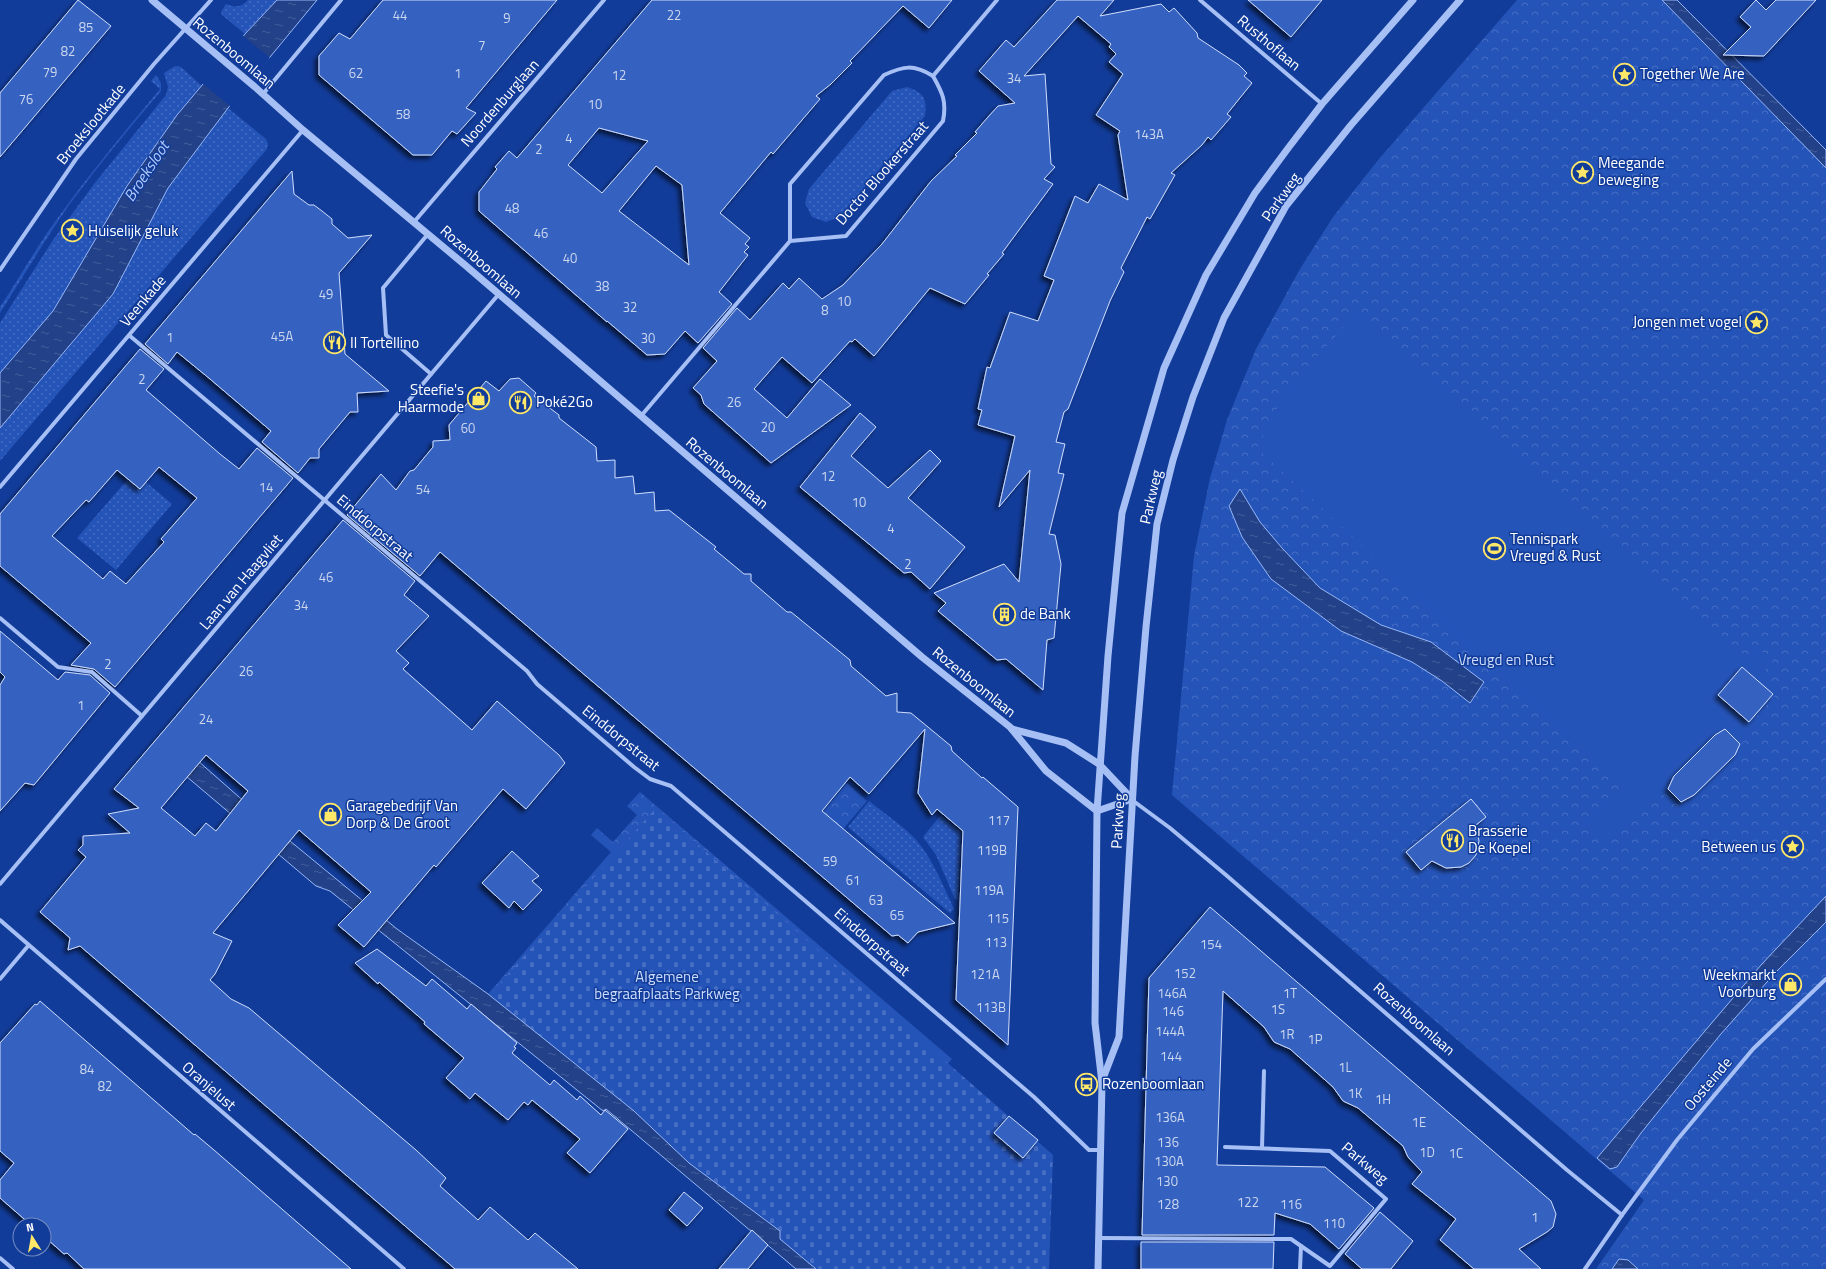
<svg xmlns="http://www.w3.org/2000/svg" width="1826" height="1269" viewBox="0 0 1826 1269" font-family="'Titillium Web',sans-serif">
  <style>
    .grass { fill: url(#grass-dots) }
    .forest { fill: url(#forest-crowns) }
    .cemetery { fill: url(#cemetery-stones) }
    .pitch { fill: #2554b9 }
    .water { fill: url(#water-ripples); stroke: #97b7f7 }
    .pier { fill: #123c9a }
    .building { fill: #3662c0; stroke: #ceddfd; fill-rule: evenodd; filter: url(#shadow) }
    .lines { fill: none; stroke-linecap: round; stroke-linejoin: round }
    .minor { stroke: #a6bff4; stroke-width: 4 }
    .tertiary { stroke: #a6bff4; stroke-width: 7 }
    .labels { text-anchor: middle; stroke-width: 3; stroke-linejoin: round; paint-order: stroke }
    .number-label { font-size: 13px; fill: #cdd8ef }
    .street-label { font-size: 15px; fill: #fff; stroke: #123c9a }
    .poi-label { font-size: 15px; fill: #fff; stroke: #123c9a; text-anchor: start }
    .park-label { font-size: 15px; fill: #ceddfd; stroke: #123c9a }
    .water-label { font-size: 16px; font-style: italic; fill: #b2cafa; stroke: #123c9a }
  </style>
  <defs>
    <pattern id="grass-dots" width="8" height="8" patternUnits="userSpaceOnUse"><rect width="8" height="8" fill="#2554b9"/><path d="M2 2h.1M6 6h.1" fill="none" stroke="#466ec4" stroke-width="1.8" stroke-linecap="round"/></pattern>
    <pattern id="forest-crowns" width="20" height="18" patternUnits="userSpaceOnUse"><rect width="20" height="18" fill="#2554b9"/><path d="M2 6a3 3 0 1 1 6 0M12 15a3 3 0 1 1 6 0" fill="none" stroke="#466ec4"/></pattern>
    <pattern id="cemetery-stones" width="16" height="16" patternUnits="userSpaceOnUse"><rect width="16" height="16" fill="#2554b9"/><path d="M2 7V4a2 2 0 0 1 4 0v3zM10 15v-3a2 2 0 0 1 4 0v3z" fill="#466ec4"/></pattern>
    <pattern id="water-ripples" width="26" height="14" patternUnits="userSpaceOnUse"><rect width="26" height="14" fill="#224188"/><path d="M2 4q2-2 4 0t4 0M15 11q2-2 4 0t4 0" fill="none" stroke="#435e9a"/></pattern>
    <filter id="shadow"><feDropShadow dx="-3.5" dy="3.5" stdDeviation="2" flood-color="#0009"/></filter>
  </defs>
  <rect width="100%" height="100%" fill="#123c9a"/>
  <!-- grass -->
  <g class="grass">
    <path d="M248,0H277L245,34L222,15L221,12L226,4C235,8 242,7 248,0Z"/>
    <polygon points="175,66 181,67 202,86 177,115 127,186 53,311 0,373 0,323 53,240 94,184 166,95 168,87 164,73"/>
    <path d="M156,75L161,83V91C129,128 98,166 69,205C45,240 23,277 0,313V307C16,283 31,257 47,233C82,183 121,136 160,89L151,81Z"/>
    <path d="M907,87C924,93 927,98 925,116L839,217L826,222L812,217L805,203L809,189L892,91Z"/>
    <polygon points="228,108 266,139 268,144 267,149 0,461 0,428 113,294 168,188"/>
    <polygon points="134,472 172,504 116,570 77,538"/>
    <path d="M869,801C884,813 906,828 917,841C934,861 943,886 954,909L950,913L848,827Z"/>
    <polygon points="941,815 961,832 958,900 955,899 936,855 923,837"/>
  </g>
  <!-- forest -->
  <g class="forest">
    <polygon points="1517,0 1672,0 1826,153 1826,1269 1596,1269 1644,1200 1172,795 1194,556 1210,478 1227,420 1256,349 1300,269 1333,217 1379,159"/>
    <polygon points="847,783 867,801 811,866 791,849"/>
    <polygon points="640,792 952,1059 945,1067 634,1111 488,994 611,852 591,835 597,828 613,842 637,815 627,806"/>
  </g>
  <!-- cemetery -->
  <polygon class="cemetery" points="656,808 1053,1155 1049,1269 805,1269 488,1000 493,991"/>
  <!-- pitch -->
  <polygon class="pitch" points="1359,310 1746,657 1757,647 1773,661 1758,678 1776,694 1748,726 1752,731 1742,743 1737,756 1695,798 1682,805 1665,788 1600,840 1584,826 1624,787 1257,448 1285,392"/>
  <!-- water -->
  <g class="water">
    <polygon points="277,0 317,0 228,108 168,188 113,294 0,428 0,373 53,311 127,186 177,115 245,34"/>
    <polygon points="1662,0 1677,0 1826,150 1826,168"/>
    <polygon points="1240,489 1260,522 1282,548 1320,588 1381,625 1431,642 1484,682 1470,703 1442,681 1412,662 1341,631 1271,579 1242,537 1229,506"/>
    <polygon points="180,745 273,827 397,929 488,994 634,1111 689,1163 780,1231 780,1239 816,1269 796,1269 606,1109 603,1111 330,891 316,886 167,760"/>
    <polygon points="1826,896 1826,922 1775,973 1720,1035 1641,1133 1617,1167 1610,1169 1597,1158 1761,965"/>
    <polygon points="1619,1259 1628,1260 1638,1269 1612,1269"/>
  </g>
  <!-- pier -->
  <polygon class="pier" points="242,35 270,58 231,107 202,83"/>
  <!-- building -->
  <g class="building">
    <polygon points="78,0 111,26 0,157 0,93"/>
    <polygon points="383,0 557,0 466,108 476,113 457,134 452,131 432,155 413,155 319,75 319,56 339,33 350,39"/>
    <path d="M652,0H952L929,28L903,6L850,61L852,63L831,84L816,96L820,99L773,154L771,152L720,213L750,238L745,244L749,247L744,252L748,255L719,292L732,304L698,343L685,331L665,354L647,355L607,321V322L479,211V192L497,169L495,167L509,151L517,158ZM599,128L648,141L602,193L568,165ZM656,166L682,185L689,265L619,211Z"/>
    <polygon points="1057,0 1114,0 1100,16 1161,4 1169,12 1174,8 1197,33 1198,38 1239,65 1247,73 1244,76 1252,83 1227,114 1231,117 1211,140 1208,137 1202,145 1171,173 1175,175 1150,219 1147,217 1121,268 1124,272 1110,301 1068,409 1064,412 1056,442 1065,444 1058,473 1064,474 1049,534 1055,535 1061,564 1054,638 1047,640 1043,690 1006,659 997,660 938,611 946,603 934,593 1004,564 1019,582 1030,470 999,507 1015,436 978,425 982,410 978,409 987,367 990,368 1010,312 1038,321 1054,280 1044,276 1075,196 1088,203 1099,184 1128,200 1118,135 1120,131 1096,115 1123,74 1109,62 1116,54 1109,47 1111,44 1078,16 1024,76 1045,74 1051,164 1055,167 1044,179 1053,184 1002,253 1004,254 987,274 989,275 965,304 930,288 874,356 855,339 852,342 850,341 812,383 782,357 754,389 787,418 820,379 851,405 771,463 704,404 701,395 693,388 717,361 703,348 737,308 750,320 783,283 789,289 799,278 822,299 843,285 882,244 931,181 957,156 955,155 977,133 975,132 988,117 998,106 1015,103 979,71 1006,40 1014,47"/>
    <polygon points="1248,0 1322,0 1291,37"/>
    <polygon points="1756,0 1766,10 1776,0 1816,0 1764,56 1723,55 1751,27 1740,17"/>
    <polygon points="292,171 294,194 309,205 314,205 322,211 332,219 332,224 348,238 372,235 339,273 345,354 389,391 357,393 358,412 350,412 319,449 319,458 310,458 298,473 262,442 271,431 210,379 177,352 168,364 145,344"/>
    <path d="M140,349L164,369L146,390L220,454L239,469L257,448L293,478L115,687L94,669L71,665L91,643L0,566V514ZM159,467L197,498L161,539L164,542L126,584L110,571L103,579L52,536L86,500L89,502L117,470L140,489Z"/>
    <polygon points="519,378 536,393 534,396 559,415 559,418 596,447 597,461 615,460 615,478 633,476 635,494 654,492 655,511 669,510 716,547 714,549 744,574 751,574 751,581 787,612 791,612 850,660 851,666 886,696 897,693 897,712 911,713 951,746 952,751 982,778 983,777 1018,807 1008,1045 956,1000 963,831 937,809 932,815 918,793 925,729 869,794 850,777 822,811 955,923 918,932 908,943 898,935 892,936 440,552 420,576 347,515 381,474 396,490 410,471 414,470 433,447 433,441 450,440 449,425 486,381 499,391 510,379"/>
    <polygon points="860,413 876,427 851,456 888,488 930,450 941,461 908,498 965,547 930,589 911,572 904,573 800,487"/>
    <path d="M343,520L415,581L404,595L429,616L396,651L409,663L403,669L472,730L497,701L559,755L565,763L526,809L503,789L436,867L434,865L364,947L338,925L371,892L299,830L213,933L232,941L215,974L210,980L231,999L249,1008L416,1150L446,1178L440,1186L478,1220L490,1207L528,1240L535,1233L578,1269H455L80,946L68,950L70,938L40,912L86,857L78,850L83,845V836L130,833L108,814L139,808L114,789ZM206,755L248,791L216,831L206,823L195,836L161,808Z"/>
    <polygon points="0,631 58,680 65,672 90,675 110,693 34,785 25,783 0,811 0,685 5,677 0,672"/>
    <polygon points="1742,667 1773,694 1749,722 1718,695"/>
    <polygon points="1725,729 1740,744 1735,755 1694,795 1681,802 1668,789 1674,776 1715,735"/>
    <polygon points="1471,799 1486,817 1476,825 1479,841 1476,855 1469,863 1461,867 1446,868 1432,861 1421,870 1406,852"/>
    <polygon points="512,851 539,876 532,881 542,890 523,910 514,901 509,908 482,883"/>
    <polygon points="1210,907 1551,1201 1556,1214 1553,1227 1547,1232 1519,1249 1541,1269 1474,1269 1440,1240 1456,1219 1412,1184 1422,1172 1408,1157 1403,1146 1358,1108 1343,1101 1333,1087 1290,1049 1274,1042 1264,1027 1223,991 1217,1165 1325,1167 1374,1208 1339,1249 1310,1224 1275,1213 1274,1235 1142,1235 1149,978"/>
    <polygon points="377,949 426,986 432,979 467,1009 471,1004 517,1043 514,1047 516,1048 512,1053 550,1085 554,1080 577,1100 580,1096 601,1115 605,1110 628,1129 590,1173 567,1153 580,1139 532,1100 528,1105 524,1102 508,1120 475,1093 470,1099 446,1078 464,1058 424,1024 425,1022 379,982 378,984 355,963"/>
    <polygon points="40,1001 194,1135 195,1134 214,1150 351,1269 84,1269 67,1253 64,1254 47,1239 44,1235 44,1225 31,1225 0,1198 0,1180 14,1163 0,1151 0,1043 35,1004 37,1005"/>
    <polygon points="1009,1116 1038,1140 1023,1158 994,1133"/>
    <polygon points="684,1192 703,1208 687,1226 669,1210"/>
    <polygon points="1380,1212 1413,1241 1391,1269 1362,1269 1345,1254"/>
    <polygon points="752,1230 768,1245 748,1269 719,1269"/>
    <polygon points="1141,1242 1274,1242 1273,1269 1141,1269"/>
  </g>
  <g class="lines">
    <!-- minor -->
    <g class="minor">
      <polyline points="1200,0 1322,104"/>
      <polyline points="263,94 341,0"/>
      <polyline points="414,222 604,0"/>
      <polyline points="428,234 383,288 386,335 431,374"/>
      <path d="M790,241V184L884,75C904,66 913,64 933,76"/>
      <polyline points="0,270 76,159 154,64 211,0"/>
      <polyline points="130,336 527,671 537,684 634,767 650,779 671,786 1034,1097 1089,1150 1101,1150"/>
      <path d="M641,416L790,241L846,236L943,121C947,101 942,92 933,76L997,0"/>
      <polyline points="0,487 303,130"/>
      <polyline points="0,618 58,667 92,672 142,716"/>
      <polyline points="1132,800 1170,828 1226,875 1567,1170 1622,1215"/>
      <polyline points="0,884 498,295"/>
      <polyline points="0,920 404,1269"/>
      <polyline points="0,979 28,946"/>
      <polyline points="1225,1147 1330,1151 1386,1199 1330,1266 1301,1246"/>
      <polyline points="1262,1148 1264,1071"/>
      <polyline points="1099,1238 1291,1239 1301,1246 1300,1269"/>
      <polyline points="0,1258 13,1269"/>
      <polyline points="1585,1269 1622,1215 1677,1140 1753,1049 1826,979"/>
    </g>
    <!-- tertiary -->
    <g class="tertiary">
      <polyline points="152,0 255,87 303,130 465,265 922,657 1010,727 1046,771 1097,811"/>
      <polyline points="1012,729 1066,743 1099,764 1132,799"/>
      <polyline points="1097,811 1132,799"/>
      <polyline points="1102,1081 1119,1037 1135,756 1146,627 1157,524 1173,460 1193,397 1224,318 1286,206 1351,125 1460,0"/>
      <polyline points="1098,1269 1102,1083 1095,1023 1097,811 1108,656 1122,513 1164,368 1206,275 1255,193 1289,147 1322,104 1413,0"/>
    </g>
  </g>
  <!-- icons -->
  <defs>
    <symbol id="sight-ring" viewBox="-11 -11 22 22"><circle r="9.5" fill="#123c9a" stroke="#ffe768" stroke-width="1.5"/><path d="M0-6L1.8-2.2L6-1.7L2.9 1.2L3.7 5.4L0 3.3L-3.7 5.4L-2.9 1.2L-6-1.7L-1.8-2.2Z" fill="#ffe768"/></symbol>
    <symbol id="restaurant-ring" viewBox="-11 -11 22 22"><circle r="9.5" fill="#123c9a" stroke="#ffe768" stroke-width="1.5"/><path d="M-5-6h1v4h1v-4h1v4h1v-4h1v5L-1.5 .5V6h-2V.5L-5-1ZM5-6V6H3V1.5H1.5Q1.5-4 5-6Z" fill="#ffe768"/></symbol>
    <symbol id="shop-ring" viewBox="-11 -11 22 22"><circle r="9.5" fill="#123c9a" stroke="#ffe768" stroke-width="1.5"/><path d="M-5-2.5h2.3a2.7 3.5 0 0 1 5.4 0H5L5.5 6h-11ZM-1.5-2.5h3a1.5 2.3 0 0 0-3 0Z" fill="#ffe768"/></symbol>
    <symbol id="stadium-ring" viewBox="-11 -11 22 22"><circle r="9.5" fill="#123c9a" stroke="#ffe768" stroke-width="1.5"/><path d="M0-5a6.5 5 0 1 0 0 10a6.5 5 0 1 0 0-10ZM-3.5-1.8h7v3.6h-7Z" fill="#ffe768"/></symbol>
    <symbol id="building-ring" viewBox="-11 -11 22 22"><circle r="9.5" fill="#123c9a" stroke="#ffe768" stroke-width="1.5"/><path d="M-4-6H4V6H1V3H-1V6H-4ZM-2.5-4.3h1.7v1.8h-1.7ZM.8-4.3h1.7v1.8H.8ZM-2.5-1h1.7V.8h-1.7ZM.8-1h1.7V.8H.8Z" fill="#ffe768"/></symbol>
    <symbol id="bus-ring" viewBox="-11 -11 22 22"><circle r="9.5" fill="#123c9a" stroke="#ffe768" stroke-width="1.5"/><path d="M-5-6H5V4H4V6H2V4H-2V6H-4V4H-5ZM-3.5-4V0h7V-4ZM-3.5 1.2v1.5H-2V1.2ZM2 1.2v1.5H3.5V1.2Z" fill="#ffe768"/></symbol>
  </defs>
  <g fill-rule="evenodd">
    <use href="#sight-ring" x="1612" y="62" width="25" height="25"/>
    <use href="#sight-ring" x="1570" y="160" width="25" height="25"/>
    <use href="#sight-ring" x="60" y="218" width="25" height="25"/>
    <use href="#sight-ring" x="1744" y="310" width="25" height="25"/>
    <use href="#restaurant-ring" x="322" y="330" width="25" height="25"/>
    <use href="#shop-ring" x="466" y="386" width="25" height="25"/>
    <use href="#restaurant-ring" x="508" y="390" width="25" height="25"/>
    <use href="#stadium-ring" x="1482" y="536" width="25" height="25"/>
    <use href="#building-ring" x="992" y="602" width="25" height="25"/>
    <use href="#shop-ring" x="318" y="802" width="25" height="25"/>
    <use href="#restaurant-ring" x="1440" y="828" width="25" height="25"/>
    <use href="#sight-ring" x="1780" y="834" width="25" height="25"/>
    <use href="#shop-ring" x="1778" y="972" width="25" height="25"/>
    <use href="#bus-ring" x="1074" y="1072" width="25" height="25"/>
  </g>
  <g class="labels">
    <!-- number labels -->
    <g class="number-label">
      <text x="400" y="20">44</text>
      <text x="674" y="20">22</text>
      <text x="507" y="23">9</text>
      <text x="86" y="32">85</text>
      <text x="482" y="50">7</text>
      <text x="68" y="56">82</text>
      <text x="50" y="77">79</text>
      <text x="356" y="78">62</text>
      <text x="458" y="78">1</text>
      <text x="619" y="80">12</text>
      <text x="1014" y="83">34</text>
      <text x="26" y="104">76</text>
      <text x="595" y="109">10</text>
      <text x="403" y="119">58</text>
      <text x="1149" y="139">143A</text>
      <text x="569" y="143">4</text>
      <text x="539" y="154">2</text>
      <text x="512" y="213">48</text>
      <text x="541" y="238">46</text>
      <text x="570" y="263">40</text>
      <text x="602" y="291">38</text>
      <text x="326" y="299">49</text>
      <text x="844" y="306">10</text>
      <text x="630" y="312">32</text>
      <text x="825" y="315">8</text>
      <text x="282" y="341">45A</text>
      <text x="170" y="342">1</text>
      <text x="648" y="343">30</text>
      <text x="142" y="384">2</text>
      <text x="734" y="407">26</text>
      <text x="768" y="432">20</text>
      <text x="468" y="433">60</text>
      <text x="828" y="481">12</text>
      <text x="266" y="492">14</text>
      <text x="423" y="494">54</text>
      <text x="859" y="507">10</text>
      <text x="891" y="533">4</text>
      <text x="908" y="569">2</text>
      <text x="326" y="582">46</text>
      <text x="301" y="610">34</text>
      <text x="108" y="669">2</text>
      <text x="246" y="676">26</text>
      <text x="81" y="710">1</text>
      <text x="206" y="724">24</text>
      <text x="999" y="825">117</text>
      <text x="992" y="855">119B</text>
      <text x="830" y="866">59</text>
      <text x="853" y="885">61</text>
      <text x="989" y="895">119A</text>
      <text x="876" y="905">63</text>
      <text x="897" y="920">65</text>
      <text x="998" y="923">115</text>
      <text x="996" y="947">113</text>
      <text x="1211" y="949">154</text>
      <text x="1185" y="978">152</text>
      <text x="985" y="979">121A</text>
      <text x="1172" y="998">146A</text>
      <text x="1290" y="998">1T</text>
      <text x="991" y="1012">113B</text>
      <text x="1278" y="1014">1S</text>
      <text x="1173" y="1016">146</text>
      <text x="1170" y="1036">144A</text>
      <text x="1287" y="1039">1R</text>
      <text x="1315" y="1044">1P</text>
      <text x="1171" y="1061">144</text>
      <text x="1345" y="1072">1L</text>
      <text x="87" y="1074">84</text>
      <text x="105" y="1091">82</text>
      <text x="1355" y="1098">1K</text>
      <text x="1383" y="1104">1H</text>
      <text x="1170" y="1122">136A</text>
      <text x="1419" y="1127">1E</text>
      <text x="1168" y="1147">136</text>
      <text x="1427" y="1157">1D</text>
      <text x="1456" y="1158">1C</text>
      <text x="1169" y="1166">130A</text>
      <text x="1167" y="1186">130</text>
      <text x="1248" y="1207">122</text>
      <text x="1168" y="1209">128</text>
      <text x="1291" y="1209">116</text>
      <text x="1535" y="1222">1</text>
      <text x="1334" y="1228">110</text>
    </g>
    <!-- street labels -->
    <g class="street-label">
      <text transform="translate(1269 43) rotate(40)" y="5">Rusthoflaan</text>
      <text transform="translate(234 53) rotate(40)" y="5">Rozenboomlaan</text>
      <text transform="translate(500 103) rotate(-49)" y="5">Noordenburglaan</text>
      <text transform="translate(91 124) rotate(-51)" y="5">Broekslootkade</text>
      <text transform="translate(882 173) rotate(-49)" y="5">Doctor Blookerstraat</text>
      <text transform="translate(1281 197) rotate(-55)" y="5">Parkweg</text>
      <text transform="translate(481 262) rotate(41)" y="5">Rozenboomlaan</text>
      <text transform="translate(143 301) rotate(-50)" y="5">Veenkade</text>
      <text transform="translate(727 473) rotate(40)" y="5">Rozenboomlaan</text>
      <text transform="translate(1151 497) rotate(-77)" y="5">Parkweg</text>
      <text transform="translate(375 528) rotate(40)" y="5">Einddorpstraat</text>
      <text transform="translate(241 582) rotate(-50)" y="5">Laan van Haagvliet</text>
      <text transform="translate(974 682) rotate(39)" y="5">Rozenboomlaan</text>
      <text transform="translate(621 738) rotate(39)" y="5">Einddorpstraat</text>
      <text transform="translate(1118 821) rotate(-87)" y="5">Parkweg</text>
      <text transform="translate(872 942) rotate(41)" y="5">Einddorpstraat</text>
      <text transform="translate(1414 1019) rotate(41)" y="5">Rozenboomlaan</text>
      <text transform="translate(1708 1084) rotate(-50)" y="5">Oosteinde</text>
      <text transform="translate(209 1086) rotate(41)" y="5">Oranjelust</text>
      <text transform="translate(1365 1163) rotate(40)" y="5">Parkweg</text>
    </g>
    <!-- poi labels -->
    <g class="poi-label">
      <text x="1640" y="79">Together We Are</text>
      <text x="1598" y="168">Meegande<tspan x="1598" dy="17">beweging</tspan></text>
      <text x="88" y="236">Huiselijk geluk</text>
      <text x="1742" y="327" text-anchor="end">Jongen met vogel</text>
      <text x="350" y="348">Il Tortellino</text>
      <text x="464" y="395" text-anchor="end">Steefie's<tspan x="464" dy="17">Haarmode</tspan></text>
      <text x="536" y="407">Poké2Go</text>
      <text x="1510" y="544">Tennispark<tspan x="1510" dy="17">Vreugd &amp; Rust</tspan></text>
      <text x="1020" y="619">de Bank</text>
      <text x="346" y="811">Garagebedrijf Van<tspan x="346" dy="17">Dorp &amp; De Groot</tspan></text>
      <text x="1468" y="836">Brasserie<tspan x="1468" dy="17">De Koepel</tspan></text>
      <text x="1776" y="852" text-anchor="end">Between us</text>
      <text x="1776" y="980" text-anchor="end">Weekmarkt<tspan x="1776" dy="17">Voorburg</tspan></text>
      <text x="1102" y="1089">Rozenboomlaan</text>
    </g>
    <!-- park labels -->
    <g class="park-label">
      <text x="1506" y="665">Vreugd en Rust</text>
      <text x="667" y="982">Algemene<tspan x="667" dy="17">begraafplaats Parkweg</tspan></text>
    </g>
    <!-- water labels -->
    <g class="water-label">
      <text transform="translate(146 171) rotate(-57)" y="6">Broeksloot</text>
    </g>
  </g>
  <!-- north arrow -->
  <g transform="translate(32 1237) rotate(349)"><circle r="19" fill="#123c9a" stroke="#718ac2"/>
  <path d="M0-3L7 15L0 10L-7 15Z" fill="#ffe768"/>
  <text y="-6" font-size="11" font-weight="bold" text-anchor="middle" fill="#ffffff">N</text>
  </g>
</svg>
